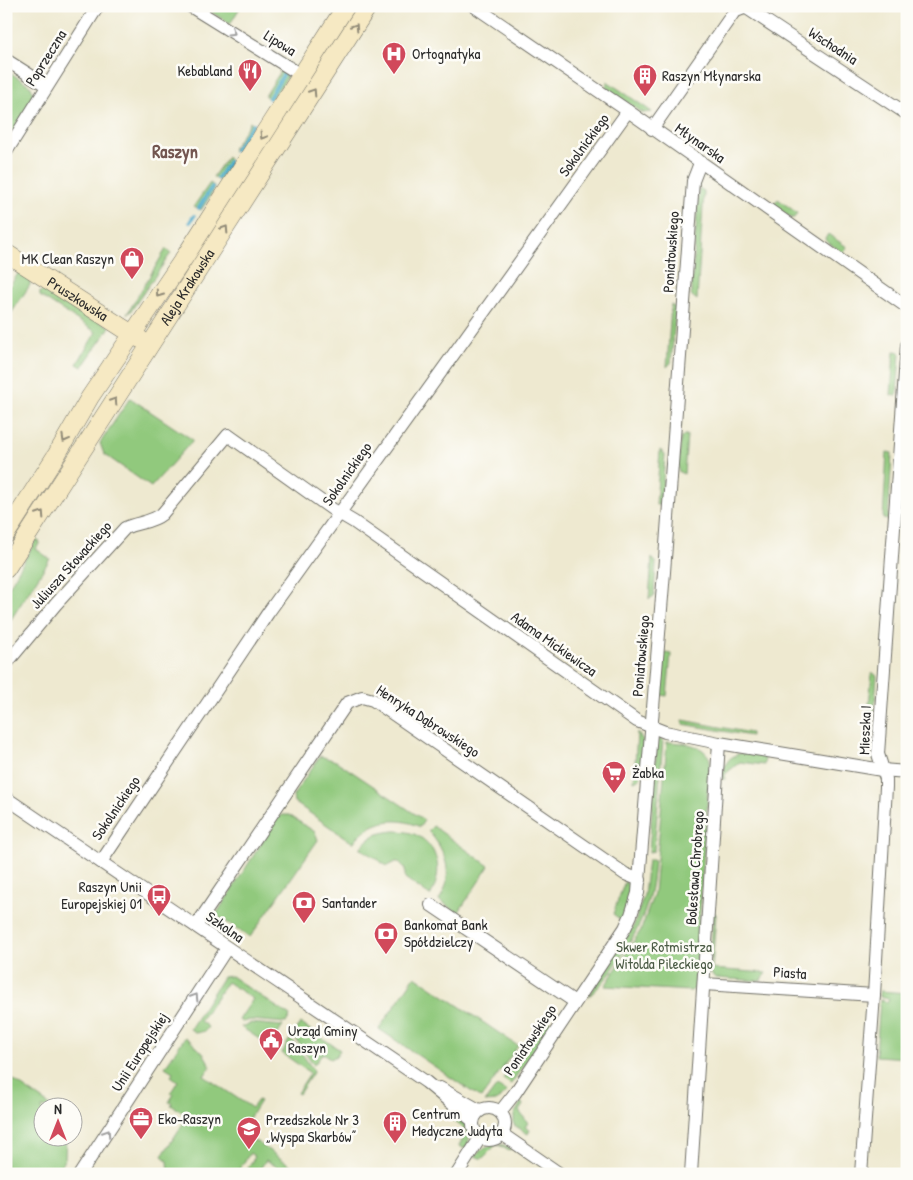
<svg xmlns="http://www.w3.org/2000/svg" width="913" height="1180" viewBox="0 0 913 1180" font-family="'Patrick Hand',sans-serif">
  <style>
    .green { fill: #91c97d; stroke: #5e7a54 }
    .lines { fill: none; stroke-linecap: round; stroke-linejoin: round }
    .stream { stroke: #4caacb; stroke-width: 4 }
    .street-casing { stroke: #6f6e65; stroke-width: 14 }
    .secondary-casing { stroke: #6f6e65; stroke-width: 19 }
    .street { stroke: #fff; stroke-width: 12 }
    .secondary { stroke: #f6e9c3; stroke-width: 18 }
    .oneway { stroke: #908a77 }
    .oneway2 { stroke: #a0a0a0 }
    .labels { text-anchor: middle; stroke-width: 5; stroke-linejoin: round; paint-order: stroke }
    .street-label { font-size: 15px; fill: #2b2b2b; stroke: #fdfcf7 }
    .poi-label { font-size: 15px; fill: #2b2b2b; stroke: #fdfcf7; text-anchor: start }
    .park-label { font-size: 15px; fill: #4a5a44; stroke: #fdfcf7 }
    .quarter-label { font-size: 18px; font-weight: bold; fill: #735651; stroke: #fdfcf7 }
  </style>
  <rect width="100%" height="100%" fill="#fdfcf7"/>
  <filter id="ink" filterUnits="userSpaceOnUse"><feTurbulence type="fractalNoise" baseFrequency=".02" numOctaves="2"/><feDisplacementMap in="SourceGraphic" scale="10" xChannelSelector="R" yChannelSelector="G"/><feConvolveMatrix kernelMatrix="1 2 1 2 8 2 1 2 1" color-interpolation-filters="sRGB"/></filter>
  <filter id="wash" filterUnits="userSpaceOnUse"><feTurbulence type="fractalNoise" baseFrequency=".0096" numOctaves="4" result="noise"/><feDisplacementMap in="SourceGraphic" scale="20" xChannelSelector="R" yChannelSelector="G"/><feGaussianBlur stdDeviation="1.12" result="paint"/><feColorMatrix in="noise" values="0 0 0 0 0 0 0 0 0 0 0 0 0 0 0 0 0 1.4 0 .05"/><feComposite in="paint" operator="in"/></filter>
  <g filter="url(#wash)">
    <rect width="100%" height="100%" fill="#eee9d0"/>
    <!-- green -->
    <g class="green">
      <polygon points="202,6 241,6 230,24"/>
      <polygon points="282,69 286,74 287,78 271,100 265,96"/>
      <polygon points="6,70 31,86 34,97 6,142"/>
      <polygon points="607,81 652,112 643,113 606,88"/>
      <polygon points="250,122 254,125 253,129 237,153 232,150"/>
      <polygon points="227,157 230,161 229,167 220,181 213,177"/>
      <polygon points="210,183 214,186 214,191 201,210 194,206"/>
      <polygon points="699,188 704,191 697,300 691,295"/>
      <polygon points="778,199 797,213 794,218 791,218 774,206 774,204"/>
      <polygon points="828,234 847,247 843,253 826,241 825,239"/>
      <polygon points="166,249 171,253 131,311 127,314"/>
      <polygon points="21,269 30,279 30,285 8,318 6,317 6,292"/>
      <polygon points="48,289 110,327 82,367 77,364 96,332 40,296 40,292"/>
      <polygon points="671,305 676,308 671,363 667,367"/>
      <polygon points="894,351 900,352 897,395 891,395"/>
      <polygon points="130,398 193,440 151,487 104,454 100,443"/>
      <polygon points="684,435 687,435 684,474 679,472 678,468 681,438"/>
      <polygon points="660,450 665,454 661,505 656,505"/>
      <polygon points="887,452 892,453 888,520 883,519"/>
      <polygon points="36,540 40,542 36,549 50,559 6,627 6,592"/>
      <polygon points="652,558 656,562 654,596 649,599"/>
      <polygon points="666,653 671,654 667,696 661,695 664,655"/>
      <polygon points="872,672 877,676 874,716 868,717"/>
      <polygon points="683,720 751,733 751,736 683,724"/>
      <polygon points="637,732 643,740 640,778 634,781"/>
      <polygon points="663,739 654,851 649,852 657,744 659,740"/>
      <path d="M667,742C683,743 702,743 710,759L695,988L691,991L605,986L641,930L654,893Z"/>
      <path d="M741,753L765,757L764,765L740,762L725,774V779H722C724,765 727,757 741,753Z"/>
      <path d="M320,756L336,761L424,820L420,827C397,815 368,821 353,843L294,802L293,796Z"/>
      <polygon points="283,815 289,815 315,832 318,840 250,937 216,915 217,913 278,817"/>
      <path d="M433,826L489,866L458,913L439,900C455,877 446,850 428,831Z"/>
      <path d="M394,831C403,831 412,832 420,837C441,851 442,876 430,896L405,878V868L399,862H395L387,866L360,848C371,835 377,833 394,831Z"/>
      <path d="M648,860H653L654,862C651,903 642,925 620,958C609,975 603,984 588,997L634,925L644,895Z"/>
      <path d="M625,881C635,892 627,908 621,920L613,914Z"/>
      <polygon points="713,913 716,914 712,969 767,973 761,981 715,978 710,972"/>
      <polygon points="231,976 290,1016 286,1023 251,1020 242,1022 239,1020 253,999 227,982 200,1021 208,1027 205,1031 196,1033 190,1029 223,977"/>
      <polygon points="415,976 518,1046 481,1098 379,1029"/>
      <polygon points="880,991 907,993 907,1058 876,1056 880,1000 884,1000 887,1003 889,1000 886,998 880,997"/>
      <polygon points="548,1019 552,1024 511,1084 503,1079 539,1024"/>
      <polygon points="251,1023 283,1026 270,1046 241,1027"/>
      <polygon points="300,1023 340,1050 336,1056 331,1059 323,1053 314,1065 293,1035"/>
      <path d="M185,1037C195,1045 207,1054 210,1067L204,1076L252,1108L258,1100L260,1101L241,1131L303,1174H288L266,1160L257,1174H254L248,1167L255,1157L250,1153L236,1174H169L168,1161L162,1156L188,1116L171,1105L172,1103L169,1102L174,1094L171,1092L178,1081L171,1076L173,1072L165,1067Z"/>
      <polygon points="289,1040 293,1041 314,1071 299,1094 297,1093 310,1073 282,1053"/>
      <polygon points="6,1075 52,1107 42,1108 42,1138 66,1138 65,1158 58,1174 6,1174"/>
      <polygon points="497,1086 507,1092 496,1101 485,1102"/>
      <polygon points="521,1102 523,1105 519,1111 528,1123 525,1127 530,1130 528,1134 514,1125 514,1115"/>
      <path d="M456,1111C467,1121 474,1136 465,1149L459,1146L466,1132L465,1129L451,1119Z"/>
      <polygon points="492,1145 503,1145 510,1148 511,1149 509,1151 501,1146 496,1145 482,1159 475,1156 481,1150"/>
    </g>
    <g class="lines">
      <!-- stream -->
      <g class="stream">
        <polyline points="269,98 283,75"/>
        <polyline points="235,150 253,124"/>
        <polyline points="218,178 229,162"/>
        <polyline points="199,208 212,187"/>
        <polyline points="190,222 194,216"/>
      </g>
    </g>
  </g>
  <g filter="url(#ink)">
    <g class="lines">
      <defs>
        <g id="street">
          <polyline points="190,6 301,75"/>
          <polyline points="474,6 628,111 907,307"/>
          <polyline points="6,60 47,86"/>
          <polyline points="652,129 734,12 744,8 748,9 907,114"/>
          <polyline points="6,152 98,6"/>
          <path d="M6,664L56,604L125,528C137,522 151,523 162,514L228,435L332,509L354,522L637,721L665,732L719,743L882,770L907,772"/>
          <polyline points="6,798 426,1082 473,1121"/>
          <polyline points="101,862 268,613 628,111"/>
          <polyline points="431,905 575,1002"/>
          <polyline points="196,926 347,703 362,697 373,700 625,874 640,880"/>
          <polyline points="704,984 874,995"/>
          <polyline points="440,1088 479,1110"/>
          <circle cx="489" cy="1124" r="16"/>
          <polyline points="500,1112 515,1093 625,928 631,915 638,893 664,572 693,181 700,163"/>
          <polyline points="502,1134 560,1174"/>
          <polyline points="80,1174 227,948"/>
          <polyline points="457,1174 480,1138"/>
          <polyline points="691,1174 719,743"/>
          <polyline points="861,1174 874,995 886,787 886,779 878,754 907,345"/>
        </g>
        <g id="secondary">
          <path id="s1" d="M6,253L140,339"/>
          <polyline points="6,534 57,454 90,397 186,255 346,6"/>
          <path id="s2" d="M6,569L368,6"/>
        </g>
      </defs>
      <!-- street casing -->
      <use href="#street" class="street-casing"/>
      <!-- secondary casing -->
      <use href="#secondary" class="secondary-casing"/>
      <!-- street -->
      <use href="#street" class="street"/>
      <!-- secondary -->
      <use href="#secondary" class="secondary"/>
    </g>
    <!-- one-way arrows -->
    <defs><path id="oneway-chevron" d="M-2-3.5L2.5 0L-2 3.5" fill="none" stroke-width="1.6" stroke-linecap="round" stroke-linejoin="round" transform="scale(1.25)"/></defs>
    <g class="oneway">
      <use href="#oneway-chevron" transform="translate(355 27) rotate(-57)"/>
      <use href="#oneway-chevron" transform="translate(313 92) rotate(-57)"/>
      <use href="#oneway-chevron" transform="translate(263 136) rotate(122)"/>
      <use href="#oneway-chevron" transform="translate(225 229) rotate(-57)"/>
      <use href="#oneway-chevron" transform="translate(159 294) rotate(125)"/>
      <use href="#oneway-chevron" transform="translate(114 401) rotate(-57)"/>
      <use href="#oneway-chevron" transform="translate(65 439) rotate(119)"/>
      <use href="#oneway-chevron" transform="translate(41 514) rotate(-57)"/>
    </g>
    <g class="oneway2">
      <use href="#oneway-chevron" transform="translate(232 32) rotate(32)"/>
      <use href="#oneway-chevron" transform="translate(195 997) rotate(-58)"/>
      <use href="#oneway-chevron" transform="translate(107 1133) rotate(-57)"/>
    </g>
  </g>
  <!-- icons -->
  <defs>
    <symbol id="hospital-pin" viewBox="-11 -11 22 30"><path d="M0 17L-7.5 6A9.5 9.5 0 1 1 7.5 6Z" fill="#d1495b" stroke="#fdfcf7"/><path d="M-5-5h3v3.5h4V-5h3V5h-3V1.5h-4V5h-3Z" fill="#fff"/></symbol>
    <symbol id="restaurant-pin" viewBox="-11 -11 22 30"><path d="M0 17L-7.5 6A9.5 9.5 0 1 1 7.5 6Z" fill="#d1495b" stroke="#fdfcf7"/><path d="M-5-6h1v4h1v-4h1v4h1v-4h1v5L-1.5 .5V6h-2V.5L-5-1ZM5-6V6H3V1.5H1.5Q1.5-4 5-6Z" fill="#fff"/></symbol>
    <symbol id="building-pin" viewBox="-11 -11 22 30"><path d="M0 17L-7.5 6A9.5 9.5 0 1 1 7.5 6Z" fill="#d1495b" stroke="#fdfcf7"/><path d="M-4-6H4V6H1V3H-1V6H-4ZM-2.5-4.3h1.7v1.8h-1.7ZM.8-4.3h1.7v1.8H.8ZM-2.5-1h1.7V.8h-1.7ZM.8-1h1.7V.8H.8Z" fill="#fff"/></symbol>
    <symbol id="shop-pin" viewBox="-11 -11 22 30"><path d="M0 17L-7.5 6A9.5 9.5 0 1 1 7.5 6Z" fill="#d1495b" stroke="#fdfcf7"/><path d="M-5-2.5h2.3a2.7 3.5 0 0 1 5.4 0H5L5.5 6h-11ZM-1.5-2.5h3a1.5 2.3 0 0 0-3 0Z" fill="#fff"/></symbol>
    <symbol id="supermarket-pin" viewBox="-11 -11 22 30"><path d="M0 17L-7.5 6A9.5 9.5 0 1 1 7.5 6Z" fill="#d1495b" stroke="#fdfcf7"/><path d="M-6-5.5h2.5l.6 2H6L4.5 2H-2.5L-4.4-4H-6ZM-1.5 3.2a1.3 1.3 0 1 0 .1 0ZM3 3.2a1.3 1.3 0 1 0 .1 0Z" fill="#fff"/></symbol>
    <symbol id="bus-pin" viewBox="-11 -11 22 30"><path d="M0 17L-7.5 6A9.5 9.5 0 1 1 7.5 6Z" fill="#d1495b" stroke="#fdfcf7"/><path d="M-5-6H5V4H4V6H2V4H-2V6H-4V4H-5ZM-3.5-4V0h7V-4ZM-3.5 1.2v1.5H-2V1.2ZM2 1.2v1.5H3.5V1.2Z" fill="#fff"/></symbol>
    <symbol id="bank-pin" viewBox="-11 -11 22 30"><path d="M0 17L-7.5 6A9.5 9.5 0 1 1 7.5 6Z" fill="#d1495b" stroke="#fdfcf7"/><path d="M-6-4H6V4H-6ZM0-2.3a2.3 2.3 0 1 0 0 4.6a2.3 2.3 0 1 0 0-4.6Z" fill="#fff"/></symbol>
    <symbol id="civic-pin" viewBox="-11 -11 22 30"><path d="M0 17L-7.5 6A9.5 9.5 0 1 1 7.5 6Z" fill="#d1495b" stroke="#fdfcf7"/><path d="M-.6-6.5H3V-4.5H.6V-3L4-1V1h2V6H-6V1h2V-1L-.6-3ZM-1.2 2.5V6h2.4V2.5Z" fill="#fff"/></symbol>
    <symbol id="office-pin" viewBox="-11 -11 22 30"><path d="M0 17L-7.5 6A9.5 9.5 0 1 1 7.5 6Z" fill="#d1495b" stroke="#fdfcf7"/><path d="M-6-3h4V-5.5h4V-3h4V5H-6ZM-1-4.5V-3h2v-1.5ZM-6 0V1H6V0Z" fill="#fff"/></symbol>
    <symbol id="school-pin" viewBox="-11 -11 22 30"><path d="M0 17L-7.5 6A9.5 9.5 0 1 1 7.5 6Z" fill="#d1495b" stroke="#fdfcf7"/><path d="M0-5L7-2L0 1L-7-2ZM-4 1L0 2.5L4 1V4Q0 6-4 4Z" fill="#fff"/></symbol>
  </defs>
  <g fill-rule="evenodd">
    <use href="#hospital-pin" x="380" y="40" width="28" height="38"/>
    <use href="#restaurant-pin" x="236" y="57" width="28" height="38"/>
    <use href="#building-pin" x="631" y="62" width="28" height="38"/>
    <use href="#shop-pin" x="118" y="245" width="28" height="38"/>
    <use href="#supermarket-pin" x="600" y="759" width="28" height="38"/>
    <use href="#bus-pin" x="145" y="882" width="28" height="38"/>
    <use href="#bank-pin" x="290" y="889" width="28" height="38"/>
    <use href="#bank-pin" x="372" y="920" width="28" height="38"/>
    <use href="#civic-pin" x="257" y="1026" width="28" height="38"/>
    <use href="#office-pin" x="127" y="1105" width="28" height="38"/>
    <use href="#building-pin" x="381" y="1109" width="28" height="38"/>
    <use href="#school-pin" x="235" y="1115" width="28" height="38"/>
  </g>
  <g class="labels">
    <!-- street labels -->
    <g class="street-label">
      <text transform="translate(280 43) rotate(32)" y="5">Lipowa</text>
      <text transform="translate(833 46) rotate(33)" y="5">Wschodnia</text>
      <text transform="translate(46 58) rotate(-58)" y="5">Poprzeczna</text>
      <text transform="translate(700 143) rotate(35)" y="5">Młynarska</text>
      <text transform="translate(584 145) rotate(-54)" y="5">Sokolnickiego</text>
      <text transform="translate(671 252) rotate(-86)" y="5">Poniatowskiego</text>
      <text dy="5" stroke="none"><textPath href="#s2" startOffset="335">Aleja Krakowska</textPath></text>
      <text dy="5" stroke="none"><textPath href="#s1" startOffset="85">Pruszkowska</textPath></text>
      <text transform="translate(347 474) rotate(-55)" y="5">Sokolnickiego</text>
      <text transform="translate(71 565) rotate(-48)" y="5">Juliusza Słowackiego</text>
      <text transform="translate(554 644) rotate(35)" y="5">Adama Mickiewicza</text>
      <text transform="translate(641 656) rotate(-85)" y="5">Poniatowskiego</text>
      <text transform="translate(428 721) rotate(33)" y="5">Henryka Dąbrowskiego</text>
      <text transform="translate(865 730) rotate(-88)" y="5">Mieszka I</text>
      <text transform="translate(116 808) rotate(-56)" y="5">Sokolnickiego</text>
      <text transform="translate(695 868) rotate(-86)" y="5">Bolesława Chrobrego</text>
      <text transform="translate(225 927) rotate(35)" y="5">Szkolna</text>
      <text transform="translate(790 973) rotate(4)" y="5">Piasta</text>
      <text transform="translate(530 1040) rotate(-56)" y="5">Poniatowskiego</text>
      <text transform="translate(140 1052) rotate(-57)" y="5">Unii Europejskiej</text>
    </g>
    <!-- poi labels -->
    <g class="poi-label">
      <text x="412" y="59">Ortognatyka</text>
      <text x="232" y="76" text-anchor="end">Kebabland</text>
      <text x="662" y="81">Raszyn Młynarska</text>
      <text x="114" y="264" text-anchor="end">MK Clean Raszyn</text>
      <text x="632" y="778">Żabka</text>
      <text x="142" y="892" text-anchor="end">Raszyn Unii<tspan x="142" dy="17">Europejskiej 01</tspan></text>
      <text x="322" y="908">Santander</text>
      <text x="404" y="930">Bankomat Bank<tspan x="404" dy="17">Spółdzielczy</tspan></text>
      <text x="288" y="1036">Urząd Gminy<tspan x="288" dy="17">Raszyn</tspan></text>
      <text x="412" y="1119">Centrum<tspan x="412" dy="17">Medyczne Judyta</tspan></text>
      <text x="158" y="1124">Eko-Raszyn</text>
      <text x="266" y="1125">Przedszkole Nr 3<tspan x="266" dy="17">„Wyspa Skarbów”</tspan></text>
    </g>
    <!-- park labels -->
    <g class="park-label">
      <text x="664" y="952">Skwer Rotmistrza<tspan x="664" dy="17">Witolda Pileckiego</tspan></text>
    </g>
    <!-- quarter labels -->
    <g class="quarter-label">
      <text x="175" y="158">Raszyn</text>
    </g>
  </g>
  <!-- margin -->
  <rect width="913" height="1180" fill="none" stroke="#fdfcf7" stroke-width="25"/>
  <!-- north arrow -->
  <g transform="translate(58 1122)"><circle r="24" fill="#fdfcf7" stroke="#a9a8a5"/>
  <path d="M0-4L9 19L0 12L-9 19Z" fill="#d1495b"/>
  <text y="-8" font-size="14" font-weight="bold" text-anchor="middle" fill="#2b2b2b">N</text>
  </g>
</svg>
